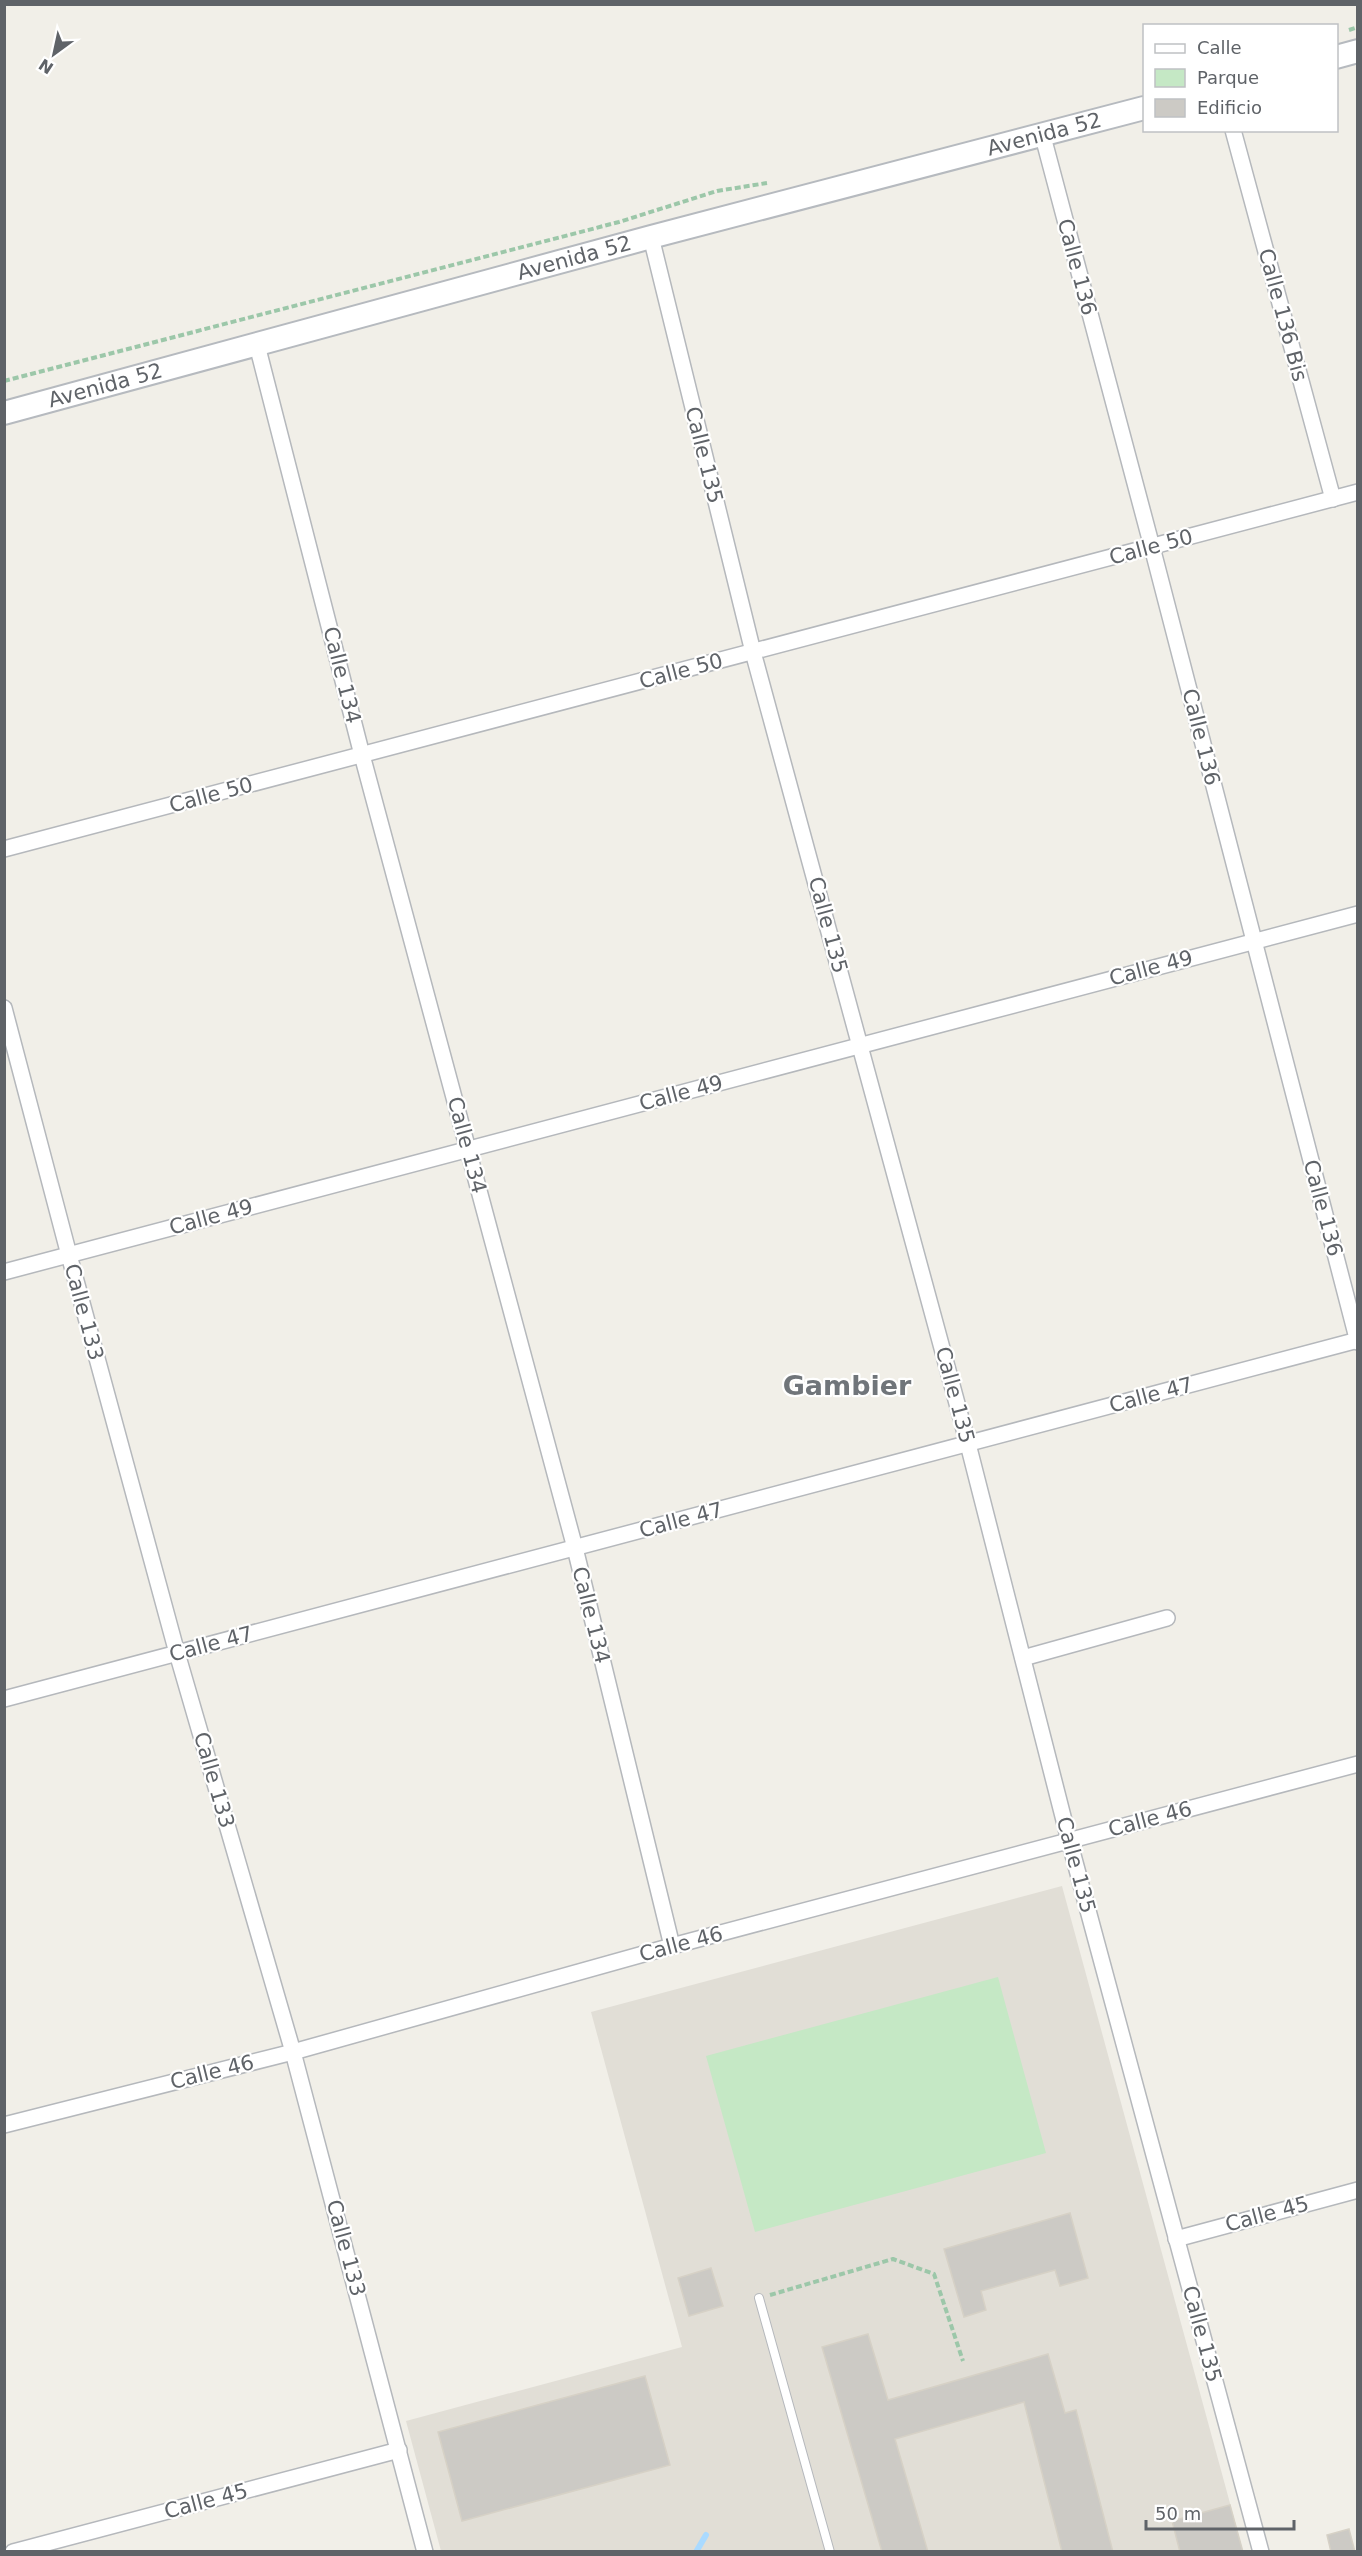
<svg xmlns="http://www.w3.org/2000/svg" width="1362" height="2556" viewBox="0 0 1362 2556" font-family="'DejaVu Sans',sans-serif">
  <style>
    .education { fill: #e1ded6 }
    .green { fill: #c5e8c5 }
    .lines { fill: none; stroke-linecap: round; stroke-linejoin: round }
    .stream { stroke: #aadaff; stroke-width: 6 }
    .building { fill: #cccac5; stroke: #d6d1c6; stroke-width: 1.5 }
    .lane-casing { stroke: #b5b8bc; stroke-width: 10 }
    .street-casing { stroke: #b5b8bc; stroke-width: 18 }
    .secondary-casing { stroke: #b6babf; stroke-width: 26 }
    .path { stroke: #9cc7a9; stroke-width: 4; stroke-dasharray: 6 3; stroke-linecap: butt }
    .lane { stroke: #fff; stroke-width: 8 }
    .street { stroke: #fff; stroke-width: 15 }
    .secondary { stroke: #fff; stroke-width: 22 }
    .labels { text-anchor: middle; stroke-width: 4.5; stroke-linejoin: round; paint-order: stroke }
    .street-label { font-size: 21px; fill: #5f6368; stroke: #fff }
    .district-label { font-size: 27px; font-weight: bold; fill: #70757a; stroke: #fff }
  </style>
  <rect width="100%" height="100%" fill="#f1efe8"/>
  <!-- education -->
  <polygon class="education" points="1062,1886 1243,2551 441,2551 406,2421 682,2347 591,2012"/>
  <!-- green -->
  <polygon class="green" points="998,1977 1046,2153 755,2232 706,2056"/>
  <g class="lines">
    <!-- stream -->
    <polyline class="stream" points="696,2552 706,2535"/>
  </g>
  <!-- building -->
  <g class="building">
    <polygon points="1070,2213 1088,2278 1060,2286 1055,2270 981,2291 986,2310 964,2317 944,2249"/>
    <polygon points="711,2268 723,2306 689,2316 678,2278"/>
    <polygon points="868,2334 888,2400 1048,2354 1065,2413 1076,2410 1113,2552 1062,2552 1024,2402 895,2439 928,2552 882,2552 822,2347"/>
    <polygon points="645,2376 670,2465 462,2521 438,2432"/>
    <polygon points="1230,2505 1243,2552 1180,2552 1172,2521"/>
    <polygon points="1349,2529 1355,2552 1331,2552 1327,2535"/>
  </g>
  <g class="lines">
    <defs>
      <polyline id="lane" points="759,2298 830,2552"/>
      <g id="street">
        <polyline points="1233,130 1333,499"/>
        <polyline points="1042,133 1152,547 1358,1342"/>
        <polyline points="651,237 753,652 968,1444 1069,1840 1261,2552"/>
        <polyline points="257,345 362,755 575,1548 672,1946"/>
        <polyline points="4,849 1358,492"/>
        <polyline points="4,1008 69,1255 177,1653 293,2052 425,2552"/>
        <polyline points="4,1272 1358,914"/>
        <polyline points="1023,1658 1167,1618"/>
        <polyline points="4,1699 1358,1340"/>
        <polyline points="4,2125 293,2052 672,1946 1358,1764"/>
        <polyline points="1176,2239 1358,2190"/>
        <polyline points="13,2552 399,2450"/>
      </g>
      <g id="secondary">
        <polyline points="1336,57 1358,51"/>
        <path id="s1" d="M4,413L651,237L1144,108"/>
      </g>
    </defs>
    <!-- lane casing -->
    <use href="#lane" class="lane-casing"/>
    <!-- street casing -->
    <use href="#street" class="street-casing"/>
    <!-- secondary casing -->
    <use href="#secondary" class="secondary-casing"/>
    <!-- path -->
    <g class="path">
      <polyline points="1349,30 1358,27"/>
      <polyline points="4,381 619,222 717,191 767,183"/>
      <polyline points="770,2295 893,2259 934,2274 963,2361"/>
    </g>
    <!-- lane -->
    <use href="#lane" class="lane"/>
    <!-- street -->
    <use href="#street" class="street"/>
    <!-- secondary -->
    <use href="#secondary" class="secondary"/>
  </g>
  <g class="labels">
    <!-- street labels -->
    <g class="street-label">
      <text dy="7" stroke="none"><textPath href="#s1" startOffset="1077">Avenida 52</textPath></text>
      <text dy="7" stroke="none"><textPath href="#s1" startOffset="591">Avenida 52</textPath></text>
      <text transform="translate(1077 267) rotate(75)" y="7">Calle 136</text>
      <text transform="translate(1283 315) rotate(75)" y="7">Calle 136 Bis</text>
      <text dy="7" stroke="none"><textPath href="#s1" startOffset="105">Avenida 52</textPath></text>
      <text transform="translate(704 455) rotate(76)" y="7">Calle 135</text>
      <text transform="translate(1151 547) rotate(-15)" y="7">Calle 50</text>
      <text transform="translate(681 671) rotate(-15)" y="7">Calle 50</text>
      <text transform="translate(342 675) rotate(76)" y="7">Calle 134</text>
      <text transform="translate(1201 737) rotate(76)" y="7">Calle 136</text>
      <text transform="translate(211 795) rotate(-15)" y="7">Calle 50</text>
      <text transform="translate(828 925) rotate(75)" y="7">Calle 135</text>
      <text transform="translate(1151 968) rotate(-15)" y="7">Calle 49</text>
      <text transform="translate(681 1093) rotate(-15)" y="7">Calle 49</text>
      <text transform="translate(467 1145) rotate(75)" y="7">Calle 134</text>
      <text transform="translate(1323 1208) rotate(75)" y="7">Calle 136</text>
      <text transform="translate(211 1217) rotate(-15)" y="7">Calle 49</text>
      <text transform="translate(84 1312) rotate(75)" y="7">Calle 133</text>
      <text transform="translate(955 1395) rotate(75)" y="7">Calle 135</text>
      <text transform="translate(1151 1395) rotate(-15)" y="7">Calle 47</text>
      <text transform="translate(681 1520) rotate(-15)" y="7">Calle 47</text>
      <text transform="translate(591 1615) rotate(76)" y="7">Calle 134</text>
      <text transform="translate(211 1644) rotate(-15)" y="7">Calle 47</text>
      <text transform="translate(214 1780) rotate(74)" y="7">Calle 133</text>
      <text transform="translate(1150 1819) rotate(-15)" y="7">Calle 46</text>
      <text transform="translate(1076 1865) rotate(75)" y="7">Calle 135</text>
      <text transform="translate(681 1944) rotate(-15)" y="7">Calle 46</text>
      <text transform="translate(212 2072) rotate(-14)" y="7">Calle 46</text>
      <text transform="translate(1267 2214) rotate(-15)" y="7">Calle 45</text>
      <text transform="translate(346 2248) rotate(75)" y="7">Calle 133</text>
      <text transform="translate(1202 2334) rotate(75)" y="7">Calle 135</text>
      <text transform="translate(206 2501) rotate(-15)" y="7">Calle 45</text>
    </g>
    <!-- district labels -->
    <g class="district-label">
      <text x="847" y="1395">Gambier</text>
    </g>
  </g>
  <!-- border -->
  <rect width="1362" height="2556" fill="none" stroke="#5f6368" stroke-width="12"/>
  <!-- legend -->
  <rect x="1143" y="24" width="195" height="108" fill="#ffffff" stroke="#bfc1c3" stroke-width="1.5"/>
  <rect x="1155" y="44" width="30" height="9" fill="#ffffff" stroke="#bfc1c3" stroke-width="1.5"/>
  <text x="1197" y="54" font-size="18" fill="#5f6368">Calle</text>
  <rect x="1155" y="69" width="30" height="18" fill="#c5e8c5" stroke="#bfc1c3" stroke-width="1.5"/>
  <text x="1197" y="84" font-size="18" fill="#5f6368">Parque</text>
  <rect x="1155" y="99" width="30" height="18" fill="#cccac5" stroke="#bfc1c3" stroke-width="1.5"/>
  <text x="1197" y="114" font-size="18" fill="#5f6368">Edificio</text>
  <!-- north arrow -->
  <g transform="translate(54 54) rotate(213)" stroke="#ffffff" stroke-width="4.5" paint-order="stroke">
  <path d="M0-4.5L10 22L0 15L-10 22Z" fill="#5f6368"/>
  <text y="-9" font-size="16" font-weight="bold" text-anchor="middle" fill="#5f6368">N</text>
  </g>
  <!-- scale -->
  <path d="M1146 2520v9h148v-9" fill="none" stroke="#5f6368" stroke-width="3"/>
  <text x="1155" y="2520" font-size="18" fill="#5f6368" stroke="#ffffff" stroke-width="4.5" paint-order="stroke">50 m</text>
</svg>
